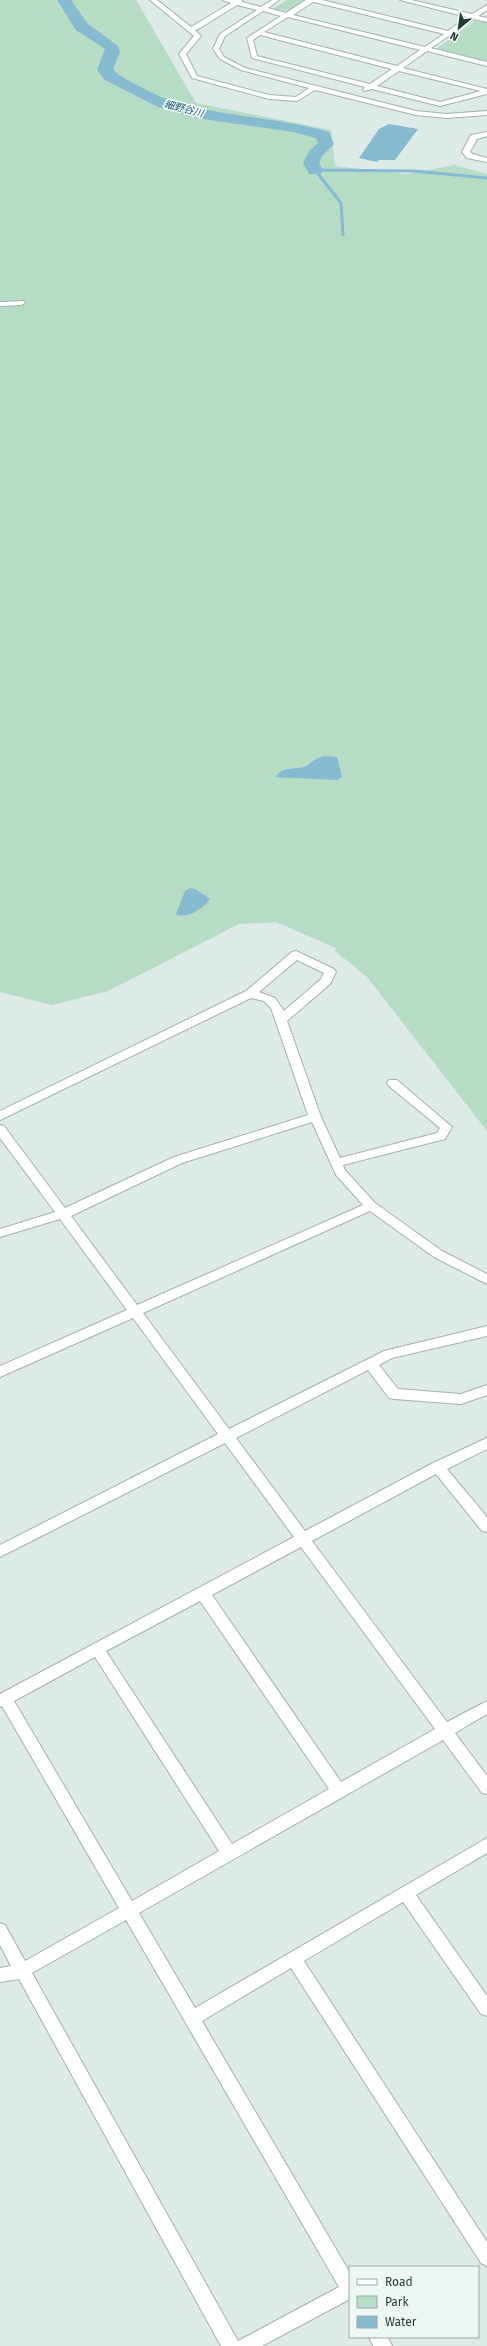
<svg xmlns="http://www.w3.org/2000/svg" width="487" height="2346" viewBox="0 0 487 2346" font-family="'Fira Sans','Noto Sans JP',sans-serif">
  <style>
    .green { fill: #b6dcc6 }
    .water { fill: #85bad1 }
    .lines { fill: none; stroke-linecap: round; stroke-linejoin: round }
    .stream { stroke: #85bad1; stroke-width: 3 }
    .river { fill: #85bad1; fill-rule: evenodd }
    .minor-casing { stroke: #a1b2af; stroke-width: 2 }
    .minor { fill: #fff; fill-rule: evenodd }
    .labels { text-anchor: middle; stroke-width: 3.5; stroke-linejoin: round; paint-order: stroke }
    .far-water-label { font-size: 10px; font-style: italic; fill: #195976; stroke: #eff7f4 }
  </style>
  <rect width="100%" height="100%" fill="#deeae7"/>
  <!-- green -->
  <g class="green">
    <polygon points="0,0 136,0 196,103 331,130 335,166 407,174 455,165 487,174 487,1131 367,977 335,951 336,948 276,922 239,924 108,991 52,1005 0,992"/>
    <polygon points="287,0 305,0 288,11 275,10 274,8"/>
    <polygon points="475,21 487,22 487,62 439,50 437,48"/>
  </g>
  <!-- water -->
  <g class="water">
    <polygon points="389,124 418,129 395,160 379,160 377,162 359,158 379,129"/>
    <path d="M325,756L337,757L342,777L337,780L275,777C284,765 294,771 306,766C314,762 313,758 325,756Z"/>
    <path d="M190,888L195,889L210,899C204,908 186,920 176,914L185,891Z"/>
  </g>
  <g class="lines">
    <!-- stream -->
    <g class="stream">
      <polyline points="315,170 414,171 487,178"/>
      <polyline points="315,170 341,203 343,235"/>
    </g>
    <!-- river -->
    <path class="river" d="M57,0H71L87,23L118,46L120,52L113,69L117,74C134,83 153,95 172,101C223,117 277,117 329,132L334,144L322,156L319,163L323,170L321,174H309L303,163L309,151L318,143L316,138L293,132L196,118L158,107L105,80L97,70L105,49L76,30Z"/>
    <defs>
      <g id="minor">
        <path d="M150,0H157L191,27L231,3L222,0H242V2L261,7L272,0H279L268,8L286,13L306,0H322L448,31L467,17L400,0H411L472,14L487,5V10L478,16L487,18V22L474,19L431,48L487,62V66L427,51L403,68L487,89V94L440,106L372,89L364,91L363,90L365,87L252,58L247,38L281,16L263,11L225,36L219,49L224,57L245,68L416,111L446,114L487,111V115L446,118L416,115L315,90L297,101L269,99L192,78L179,54L194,36ZM313,2H314L444,34L425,47L293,15ZM237,5L257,10L220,34L213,49L220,59L241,70L309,88L296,97L269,95L197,76L186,54L201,36L195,30L200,28ZM288,17L420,50L397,66L264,32ZM260,35L392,69L370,84L257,56L253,40ZM399,71L481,91L440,102L377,86Z"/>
        <polygon points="487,132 487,136 477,139 470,152 473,154 487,158 487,162 467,158 462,152 471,135"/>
        <polygon points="24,301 25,303 21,305 0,306 0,302"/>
        <path d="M296,951L334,969L336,972L330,984L287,1021L321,1117L340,1158L437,1133L440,1128L389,1086L387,1083L389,1080H397L452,1127L445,1139L343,1165L345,1170L375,1203L442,1251L487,1274V1284L434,1257L370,1211L143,1313L229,1429L384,1351L487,1326V1336L392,1358L379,1365L398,1389L461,1394L487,1385V1395L461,1404L394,1399L389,1398L368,1370L236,1438L305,1531L433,1463L487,1438V1449L447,1469L487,1517V1532L482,1531L436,1474L312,1541L447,1722L487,1701V1714L455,1733L487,1776V1794L482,1793L443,1740L139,1913L195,2008L487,1838V1853L416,1895L487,1996V2016L481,2014L403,1902L304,1961L487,2242V2266L481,2263L291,1968L202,2021L350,2273V2299L262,2346H221L19,1979L0,1982V1968L11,1966L0,1945V1923L5,1925L25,1961L119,1908L2,1706L0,1707V1694L294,1537L225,1443L0,1557V1545L218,1434L133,1318L0,1377V1366L127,1310L60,1219L0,1237V1229L55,1212L0,1138V1125L4,1126L65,1208L174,1157L308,1115L271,1008L264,1001L251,998L0,1120V1111L246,991L292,952ZM297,960L324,973L321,979L284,1011L275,998L259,992ZM312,1122L336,1175L363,1205L137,1305L71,1216L182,1163ZM301,1547L435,1729L341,1782L212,1595ZM200,1601L329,1789L232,1844L106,1651ZM95,1657L219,1851L132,1901L14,1701ZM126,1920L339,2287L238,2341L32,1973Z"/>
        <polygon points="369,2337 388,2337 392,2346 373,2346"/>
      </g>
    </defs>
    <!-- minor casing -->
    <use href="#minor" class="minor-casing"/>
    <!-- minor -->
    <use href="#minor" class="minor"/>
  </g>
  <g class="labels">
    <!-- far-water labels -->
    <g class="far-water-label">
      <text transform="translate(184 108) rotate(15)" y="4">細野谷川</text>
    </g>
  </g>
  <!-- legend -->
  <rect x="349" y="2266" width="130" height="72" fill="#eff7f4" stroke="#9caba8"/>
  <rect x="357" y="2279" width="20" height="6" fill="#ffffff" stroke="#9caba8"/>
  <text x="385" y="2286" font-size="12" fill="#1f3a37">Road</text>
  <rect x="357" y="2296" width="20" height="12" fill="#b6dcc6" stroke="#9caba8"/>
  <text x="385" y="2306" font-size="12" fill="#1f3a37">Park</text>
  <rect x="357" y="2316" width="20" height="12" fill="#85bad1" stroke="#9caba8"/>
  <text x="385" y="2326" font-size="12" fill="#1f3a37">Water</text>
  <!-- north arrow -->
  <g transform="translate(459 28) rotate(209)" stroke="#eff7f4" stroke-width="3" paint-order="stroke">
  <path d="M0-3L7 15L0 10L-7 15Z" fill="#1f3a37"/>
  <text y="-6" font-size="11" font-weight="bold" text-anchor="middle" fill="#1f3a37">N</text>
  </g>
</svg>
